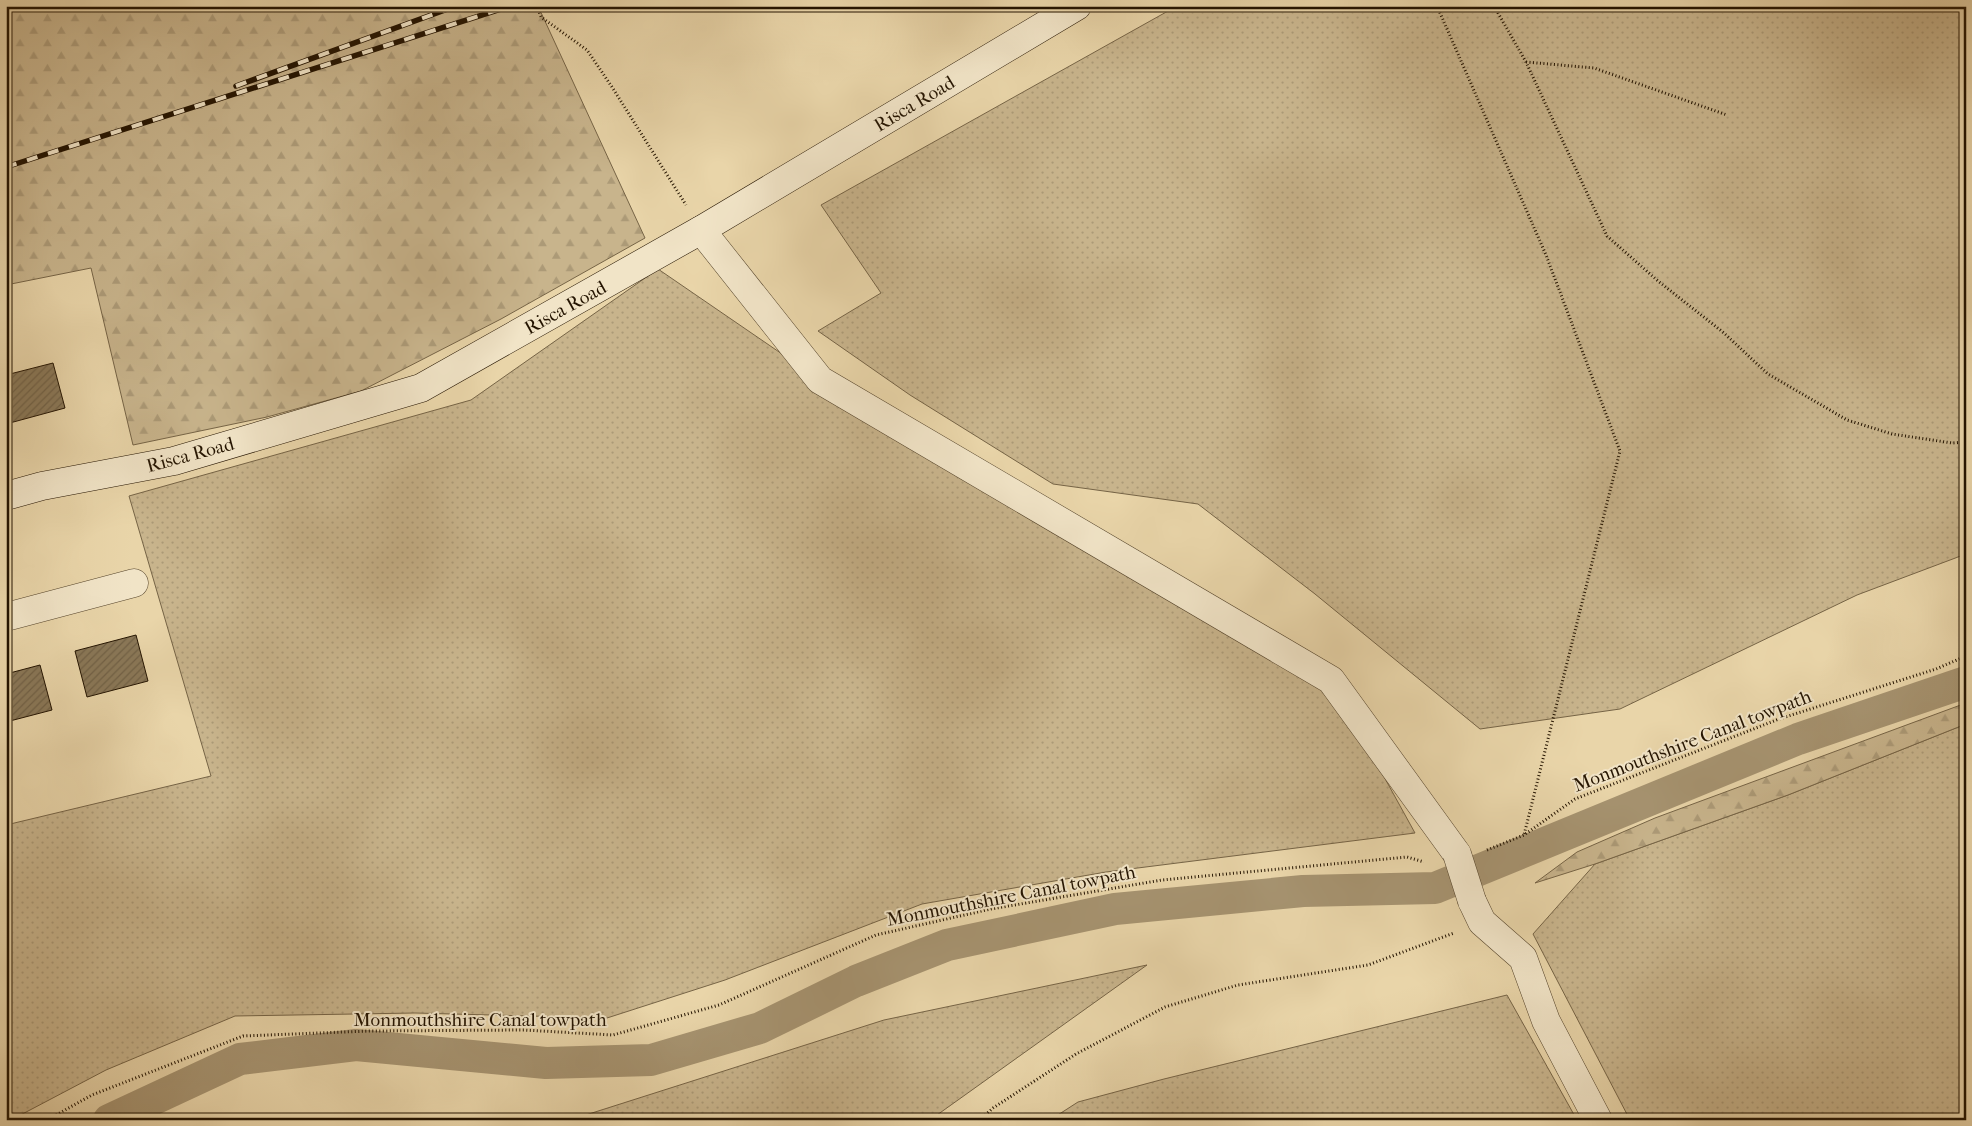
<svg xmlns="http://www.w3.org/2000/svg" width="1972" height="1126" viewBox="0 0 1972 1126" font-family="'IM FELL French Canon',serif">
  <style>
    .grass { fill: url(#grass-dots); stroke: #766446 }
    .forest { fill: url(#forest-firs); stroke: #766446 }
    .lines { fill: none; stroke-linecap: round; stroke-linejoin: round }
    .canal { stroke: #a69370; stroke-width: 32 }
    .building { fill: url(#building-hatch); stroke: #241401 }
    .minor-casing { stroke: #55442b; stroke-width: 29 }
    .secondary-casing { stroke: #241401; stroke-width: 29 }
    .path { stroke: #241401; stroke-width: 3; stroke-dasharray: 1 2.5; stroke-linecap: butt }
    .minor { stroke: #f1e4c7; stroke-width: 28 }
    .secondary { stroke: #f1e4c7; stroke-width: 28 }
    .rail-casing { stroke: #241401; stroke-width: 5.5 }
    .rail { stroke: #f1e4c7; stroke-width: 4; stroke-dasharray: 11; stroke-linecap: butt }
    .minor-bridge-casing { stroke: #55442b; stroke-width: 29; stroke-linecap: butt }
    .minor-bridge { stroke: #f1e4c7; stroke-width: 28 }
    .labels { text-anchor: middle; stroke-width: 4; stroke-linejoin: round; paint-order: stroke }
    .street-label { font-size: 19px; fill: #241401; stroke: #f1e4c7 }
  </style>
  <defs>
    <pattern id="grass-dots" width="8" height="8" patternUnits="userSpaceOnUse" patternTransform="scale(1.25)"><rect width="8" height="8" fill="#c8b48c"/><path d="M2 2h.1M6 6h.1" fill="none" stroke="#ac9a77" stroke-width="1.8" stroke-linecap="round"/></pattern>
    <pattern id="forest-firs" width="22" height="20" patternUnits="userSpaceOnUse" patternTransform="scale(1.25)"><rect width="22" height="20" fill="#c8b48c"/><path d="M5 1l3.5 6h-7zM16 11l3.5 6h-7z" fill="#ac9a77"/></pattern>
    <pattern id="building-hatch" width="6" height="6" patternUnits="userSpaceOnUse" patternTransform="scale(1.25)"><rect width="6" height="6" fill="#8a7858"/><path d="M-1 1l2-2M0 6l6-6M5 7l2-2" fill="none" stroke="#716146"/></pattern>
  </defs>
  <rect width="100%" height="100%" fill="#e9d5a9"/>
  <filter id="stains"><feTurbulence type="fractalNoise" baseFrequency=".004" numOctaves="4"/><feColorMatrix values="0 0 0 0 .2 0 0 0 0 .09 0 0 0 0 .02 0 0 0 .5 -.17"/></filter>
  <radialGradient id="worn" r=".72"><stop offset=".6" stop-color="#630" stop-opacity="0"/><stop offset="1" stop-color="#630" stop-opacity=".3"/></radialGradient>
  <!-- grass -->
  <g class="grass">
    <polygon points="1177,6 1966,6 1966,554 1857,595 1620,709 1480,729 1315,594 1198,504 1053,484 910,395 818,331 881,293 821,205"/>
    <polygon points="658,269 820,380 1329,677 1415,833 1106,872 922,904 725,980 607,1018 415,1013 235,1016 106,1070 11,1120 6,1120 6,825 211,776 129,496 471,400"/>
    <polygon points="1966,724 1966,1120 1630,1120 1533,934 1595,864 1788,795"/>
    <polygon points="1147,965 930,1120 570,1120 884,1020"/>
    <polygon points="1507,995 1577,1120 1050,1120 1078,1102 1164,1079"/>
  </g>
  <!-- forest -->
  <g class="forest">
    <polygon points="6,6 538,6 645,238 501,319 361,391 267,417 133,445 91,268 6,285"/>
    <polygon points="1966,703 1966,724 1788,795 1595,864 1535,883 1577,852 1655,818"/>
  </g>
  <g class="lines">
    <!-- canal -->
    <polyline class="canal" points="109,1120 240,1059 356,1045 546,1063 651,1060 760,1028 856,981 947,945 1115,909 1303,891 1435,888 1798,739 1966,682"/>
  </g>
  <!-- building -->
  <g class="building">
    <polygon points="53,363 65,408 6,424 6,375"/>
    <polygon points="136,635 148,681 87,697 75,651"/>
    <polygon points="40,665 52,710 6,722 6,674"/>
  </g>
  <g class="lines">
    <defs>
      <g id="minor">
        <polyline points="701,230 820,380 1331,680 1457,854"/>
        <polyline points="6,617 134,583"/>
        <polyline points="1472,901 1482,922 1523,958 1546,1021 1598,1120"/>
      </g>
      <polyline id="secondary" points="6,496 42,486 174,461 421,388 701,230 1077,6"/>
    </defs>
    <!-- minor casing -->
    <use href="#minor" class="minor-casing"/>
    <!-- secondary casing -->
    <use href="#secondary" class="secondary-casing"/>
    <!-- path -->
    <g class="path">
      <polyline points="537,6 541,17 587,50 612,87 686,205"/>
      <polyline points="1437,6 1546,255 1620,451 1524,835"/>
      <polyline points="1496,6 1498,13 1526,62 1607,236 1658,281 1724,333 1768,374 1847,420 1892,434 1952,443 1966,442"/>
      <polyline points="1526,62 1594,68 1727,115"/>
      <polyline points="1487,850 1524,835 1575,799 1779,719 1936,669 1966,656"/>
      <polyline points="47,1120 92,1095 243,1036 369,1031 524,1030 613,1035 719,1005 876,935 991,909 1162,880 1407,857 1424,862"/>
      <polyline points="980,1120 993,1108 1076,1054 1165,1007 1238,985 1368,965 1454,933"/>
    </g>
    <!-- minor -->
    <use href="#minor" class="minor"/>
    <!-- secondary -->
    <use href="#secondary" class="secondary"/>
    <defs>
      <g id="rail">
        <polyline points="236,86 456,6"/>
        <polyline points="6,167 510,6"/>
      </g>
    </defs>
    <!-- rail casing -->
    <use href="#rail" class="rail-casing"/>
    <!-- rail -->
    <use href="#rail" class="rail"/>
    <defs>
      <polyline id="minor-bridge" points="1457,854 1472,901"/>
    </defs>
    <!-- minor-bridge casing -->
    <use href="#minor-bridge" class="minor-bridge-casing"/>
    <!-- minor-bridge -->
    <use href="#minor-bridge" class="minor-bridge"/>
  </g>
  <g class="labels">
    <!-- street labels -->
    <g class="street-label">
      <text transform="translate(914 103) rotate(-31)" y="7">Risca Road</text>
      <text transform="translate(565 307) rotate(-29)" y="7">Risca Road</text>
      <text transform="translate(190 454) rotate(-15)" y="7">Risca Road</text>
      <text transform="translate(1692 740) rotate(-21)" y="7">Monmouthshire Canal towpath</text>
      <text transform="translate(1011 895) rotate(-11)" y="7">Monmouthshire Canal towpath</text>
      <text x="480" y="1026">Monmouthshire Canal towpath</text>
    </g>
  </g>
  <!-- margin -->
  <rect width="1972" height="1126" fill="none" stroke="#e9d5a9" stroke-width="25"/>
  <rect x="8" y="8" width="1957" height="1111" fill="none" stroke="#241401" stroke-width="2.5"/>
  <rect x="12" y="12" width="1947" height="1101" fill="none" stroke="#241401"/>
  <rect width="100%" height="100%" filter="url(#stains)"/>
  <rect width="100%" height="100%" fill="url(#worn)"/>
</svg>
